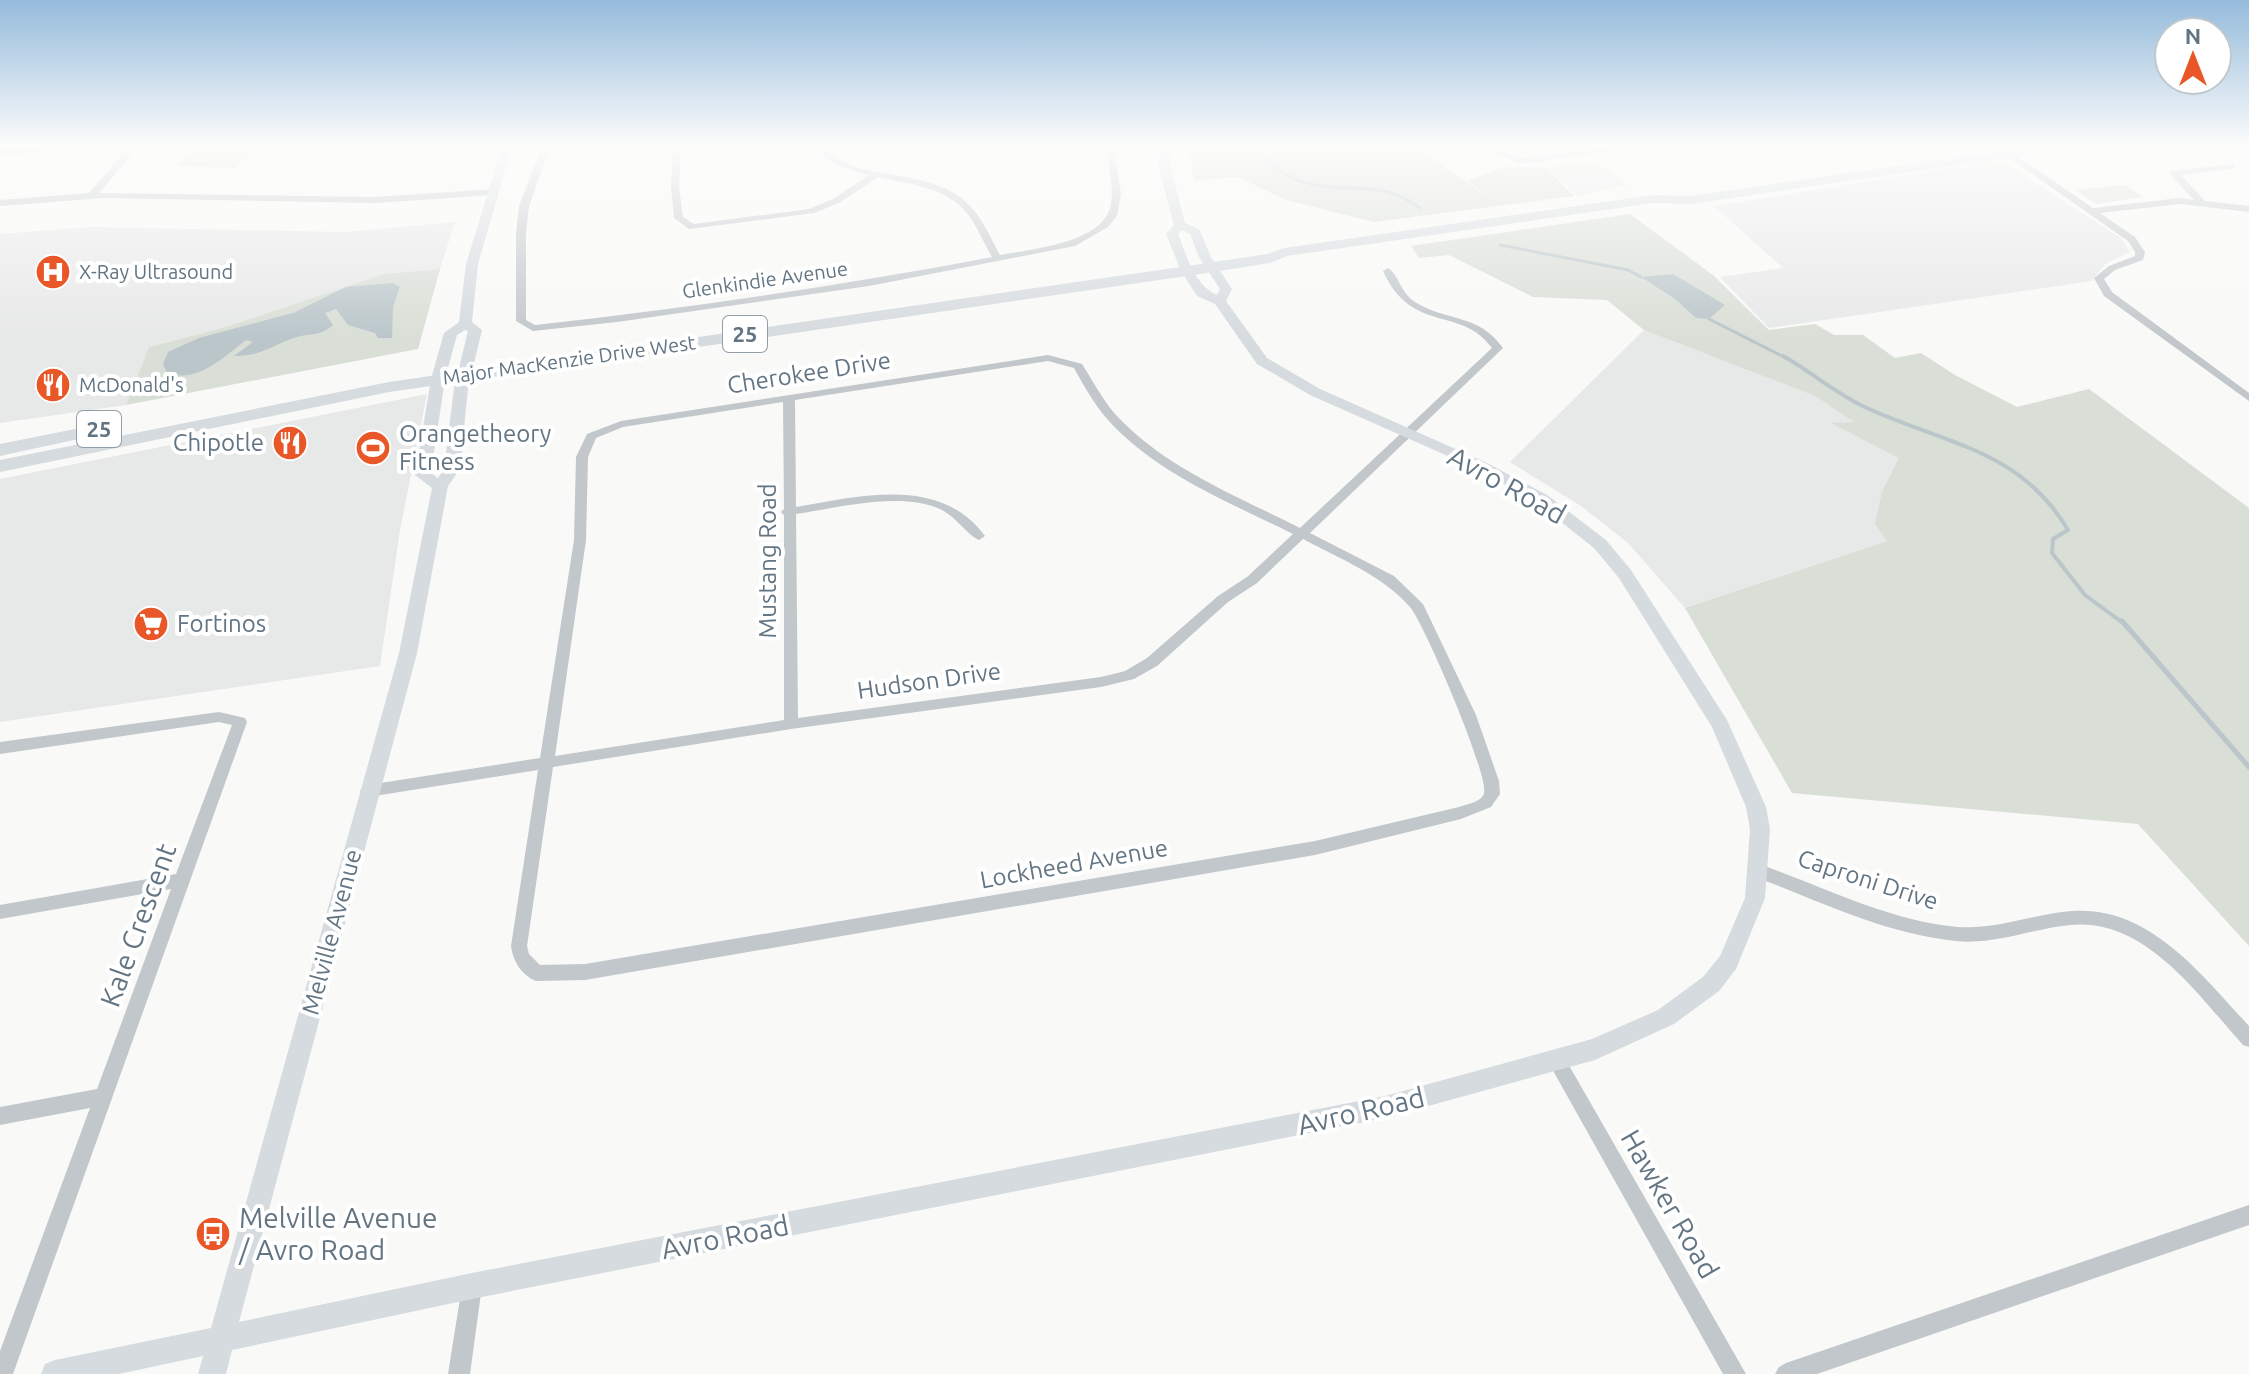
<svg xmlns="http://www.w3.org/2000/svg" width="2249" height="1374" viewBox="0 0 2249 1374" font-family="Ubuntu,sans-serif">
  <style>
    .built { fill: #e7e8e8 }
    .green { fill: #d9ded6 }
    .water { fill: #bac6ca }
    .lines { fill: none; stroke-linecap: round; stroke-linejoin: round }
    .stream-far2 { stroke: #bac6ca; stroke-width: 3 }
    .stream-far1 { stroke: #bac6ca; stroke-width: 4 }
    .stream { stroke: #bac6ca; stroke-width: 5 }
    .street { fill: #c2c7cb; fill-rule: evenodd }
    .secondary { fill: #d6dbdf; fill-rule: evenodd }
    .primary { fill: #d6dbdf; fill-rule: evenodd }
    .labels { text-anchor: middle; stroke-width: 8; stroke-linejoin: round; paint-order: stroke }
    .far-poi-label { font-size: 20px; fill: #637583; stroke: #fff; text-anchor: start }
    .far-street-label { font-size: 20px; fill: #637583; stroke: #fff }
    .shield { fill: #fff; stroke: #929ea8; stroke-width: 2 }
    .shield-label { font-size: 22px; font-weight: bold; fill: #637583 }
    .street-label { font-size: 24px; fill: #637583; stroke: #fff }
    .poi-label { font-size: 24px; fill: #637583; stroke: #fff; text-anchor: start }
    .near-street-label { font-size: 28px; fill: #637583; stroke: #fff }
    .near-poi-label { font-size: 28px; fill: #637583; stroke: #fff; text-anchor: start }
  </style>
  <rect width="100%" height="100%" fill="#f9f9f7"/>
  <!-- built -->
  <g class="built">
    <polygon points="1595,161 1627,185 1577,196 1547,167"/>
    <polygon points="1990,162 2010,167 2121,238 2130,252 2105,264 2092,281 1769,328 1720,277 1783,268 1714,206"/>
    <polygon points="455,222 440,269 383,274 226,327 149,347 126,405 0,423 0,234 90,227 345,232"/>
    <polygon points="1644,330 1815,396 1915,461 1887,541 1685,608 1628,543 1581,506 1510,462"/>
    <polygon points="427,394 400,530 380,666 0,722 0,479"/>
  </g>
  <!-- green -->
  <g class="green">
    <polygon points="1188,147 1416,147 1491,199 1468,181 1504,167 1546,168 1574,196 1374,222 1286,200 1238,177 1194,180"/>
    <polygon points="192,148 255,149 235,168 178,166"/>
    <polygon points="2125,185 2143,197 2096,204 2076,190"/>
    <polygon points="1630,214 1713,275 1769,330 1815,324 1834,335 1863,335 1895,358 1921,353 1955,375 2017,407 2089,389 2249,508 2249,946 2138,824 1792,793 1685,608 1887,541 1875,524 1882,492 1899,458 1831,423 1854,422 1815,396 1644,330 1607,300 1533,297 1449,255 1419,258 1411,246"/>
    <polygon points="440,269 418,349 126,405 149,347 226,327 383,274"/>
  </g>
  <!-- water -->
  <g class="water">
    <polygon points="1673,274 1725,305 1709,319 1696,318 1675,299 1641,277"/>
    <path d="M393,283L400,287L393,307L392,338H378L375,333L348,325L336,309L325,313L333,325C321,336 312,333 297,337C271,345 263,356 234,356L253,342L246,340C224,357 197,384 167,373L163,364L168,352L199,338L293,313L346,287Z"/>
  </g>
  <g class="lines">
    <!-- stream-far2 -->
    <g class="stream-far2">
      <path d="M1266,147L1255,148C1269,161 1282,175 1300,181C1346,197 1374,175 1420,208"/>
      <polyline points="1500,245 1628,270 1641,277"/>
      <polyline points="1709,319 1786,358"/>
    </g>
    <!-- stream-far1 -->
    <path class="stream-far1" d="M1783,356C1812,372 1836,394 1867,408C1945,444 2020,449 2068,530L2053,539L2052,553L2085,595L2123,623"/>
    <!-- stream -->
    <polyline class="stream" points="2122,621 2249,767"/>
    <!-- street -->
    <g class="street">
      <polygon points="41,147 87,147 83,150 0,155 0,149"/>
      <polygon points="129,147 138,147 99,193 375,197 494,189 498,192 494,195 375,203 104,198 0,206 0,200 89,193"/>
      <path d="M542,147H550L529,206L526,234V320L535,325C688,308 840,286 992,257C983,242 977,225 966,212C945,187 908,184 878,177L839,203L814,213L689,229L674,218L671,186L673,147H681L679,186L683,217L694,224L809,209L833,199L869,175C847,170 829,163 813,147C828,147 841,162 857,167C893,178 944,176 971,207C984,221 991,239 1000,255C1032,249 1106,243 1111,203C1114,185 1108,165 1106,147H1114L1121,194L1117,216L1108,227L1075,246L869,286L617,322L533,331L516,321V234L519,206Z"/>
      <polygon points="1483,147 1494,147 1520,158 1604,147 1627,147 1623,150 1519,164"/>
      <polygon points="1994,147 2004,147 2093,208 2180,198 2194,200 2171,175 2171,171 2234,164 2234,168 2231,169 2181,175 2205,201 2249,206 2249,212 2180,204 2100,213 2135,237 2145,252 2143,260 2115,270 2104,279 2112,292 2249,393 2249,401 2104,296 2094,278 2109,266 2135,256 2135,252 2128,241"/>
      <path d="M1388,268C1399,275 1400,292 1415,302C1447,322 1478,313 1503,348L1310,533L1394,576L1423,604L1476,715L1499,781L1500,794L1491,807L1461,819L1315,855L585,980L536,981C521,975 513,961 511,946L538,770L368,797L363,795L360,791L363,787L368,785L540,758L574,540L576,457L587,434L621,421L1048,355L1082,364C1093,381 1102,399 1116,415C1165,468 1237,496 1300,528L1492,348C1461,305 1412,335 1383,271ZM1048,361L1074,368C1084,386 1094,404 1108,420C1157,474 1229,502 1293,534L1247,577L1218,596L1147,658L1125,671L1101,677L798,718L796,514C837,508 900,491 940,509C958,518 966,534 979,540L985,536C940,475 860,496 796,507L795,400ZM783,402L784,509L781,512L784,515V720L555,756L586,540L588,457L596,438L623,427ZM1303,539C1340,559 1382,575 1410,607C1424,623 1489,775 1484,793C1482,802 1467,804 1459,807L1315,841L585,964L540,965L529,954L527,946L553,767L791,729L1101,687L1134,679L1157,666L1228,602L1257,583Z"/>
      <polygon points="219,712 245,718 247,722 13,1374 0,1374 0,1351 90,1108 0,1125 0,1107 97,1089 171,889 0,919 0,905 176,874 232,725 219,722 0,754 0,742"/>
      <path d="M1759,864C1824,887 1887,920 1957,927C1997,930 2033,914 2072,911C2149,905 2202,975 2249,1026V1047L2243,1045C2198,995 2145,917 2070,925C2031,929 1995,945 1956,941C1885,934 1819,901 1753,876L1751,871L1753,866Z"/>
      <polygon points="1557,1053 1563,1055 1746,1374 1723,1374 1551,1067 1548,1061 1551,1055"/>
      <polygon points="2249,1205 2249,1225 1817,1374 1775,1374 1779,1367 1786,1363"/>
      <polygon points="472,1276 479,1279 482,1286 470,1374 448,1374 462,1286 465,1279"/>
    </g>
    <!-- secondary -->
    <path class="secondary" d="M502,147H512L478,264L472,322L482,330L468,388L460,469L448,486L417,653L239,1322L472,1273L1385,1096L1592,1039L1658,1010L1703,977L1720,956L1745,898L1750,829L1746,807L1712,727L1619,578L1594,548L1537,503L1475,468L1310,395L1257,364L1215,304L1197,296L1181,271L1166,234L1174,225L1159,169V147H1169L1171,169L1185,223L1199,229L1211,257L1232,289L1226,301L1267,358L1320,389L1485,462L1547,495L1606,540L1631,570L1727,720L1766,807L1770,829L1765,898L1736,969L1719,991L1674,1024L1595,1060L1385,1118L472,1299L232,1350L226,1374H198L203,1356L119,1374H41L45,1364L55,1360L211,1328L399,653L432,488L415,475L431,379L444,333L459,322L466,264ZM1182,230L1190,234L1199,257L1220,289L1217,295C1194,285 1187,256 1178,234ZM465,330L468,331L454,388L444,469L438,478L431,473L445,379L457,335Z"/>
    <!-- primary -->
    <g class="primary">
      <polygon points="2029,147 2064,147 2057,151 1690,204 1653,203 1287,256 1270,263 1187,276 389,392 0,472 0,460 389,382 1187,266 1267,254 1284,248 1653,195 1690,196"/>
      <polygon points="105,423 114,428 111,432 0,456 0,444"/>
    </g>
  </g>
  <!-- sky -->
  <linearGradient id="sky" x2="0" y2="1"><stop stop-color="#95bbdc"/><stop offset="0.43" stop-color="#fcfcfb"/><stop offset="1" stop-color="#fcfcfb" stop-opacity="0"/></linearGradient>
  <rect width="2249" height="339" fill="url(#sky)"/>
  <!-- icons -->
  <defs>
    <symbol id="hospital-disc" viewBox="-11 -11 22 22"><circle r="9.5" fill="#e95627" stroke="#fff"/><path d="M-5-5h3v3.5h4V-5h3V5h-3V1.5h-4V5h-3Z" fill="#fff"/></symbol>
    <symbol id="restaurant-disc" viewBox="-11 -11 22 22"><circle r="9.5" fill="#e95627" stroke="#fff"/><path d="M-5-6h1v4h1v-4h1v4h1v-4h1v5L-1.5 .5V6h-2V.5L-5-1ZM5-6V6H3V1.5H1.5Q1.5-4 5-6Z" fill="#fff"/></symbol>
    <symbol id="stadium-disc" viewBox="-11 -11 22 22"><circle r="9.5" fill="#e95627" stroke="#fff"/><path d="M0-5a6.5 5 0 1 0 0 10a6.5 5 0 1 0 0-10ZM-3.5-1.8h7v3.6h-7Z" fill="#fff"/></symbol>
    <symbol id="supermarket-disc" viewBox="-11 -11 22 22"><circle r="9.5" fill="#e95627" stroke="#fff"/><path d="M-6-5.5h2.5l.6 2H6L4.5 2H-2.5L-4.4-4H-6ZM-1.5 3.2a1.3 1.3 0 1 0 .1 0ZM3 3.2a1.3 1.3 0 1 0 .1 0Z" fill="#fff"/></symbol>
    <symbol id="bus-disc" viewBox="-11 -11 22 22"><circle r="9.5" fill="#e95627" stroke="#fff"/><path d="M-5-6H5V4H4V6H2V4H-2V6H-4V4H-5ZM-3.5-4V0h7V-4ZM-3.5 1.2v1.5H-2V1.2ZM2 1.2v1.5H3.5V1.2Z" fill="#fff"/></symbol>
  </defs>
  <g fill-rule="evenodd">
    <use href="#hospital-disc" x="33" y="252" width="40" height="40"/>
    <use href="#restaurant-disc" x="33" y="365" width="40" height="40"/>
    <use href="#restaurant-disc" x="270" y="423" width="40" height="40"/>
    <use href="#stadium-disc" x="353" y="428" width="40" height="40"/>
    <use href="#supermarket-disc" x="131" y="604" width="40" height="40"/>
    <use href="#bus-disc" x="193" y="1214" width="40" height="40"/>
  </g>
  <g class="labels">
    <!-- far-poi labels -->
    <g class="far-poi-label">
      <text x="79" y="279">X-Ray Ultrasound</text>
      <text x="79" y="392">McDonald's</text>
    </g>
    <!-- far-street labels -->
    <g class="far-street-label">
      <text transform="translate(765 280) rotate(-8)" y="7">Glenkindie Avenue</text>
      <text transform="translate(569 360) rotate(-8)" y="7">Major MacKenzie Drive West</text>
    </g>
    <!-- shield labels -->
    <g class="shield">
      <rect x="723" y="316" width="44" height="36" rx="6"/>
      <rect x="77" y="411" width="44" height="36" rx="6"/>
    </g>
    <g class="shield-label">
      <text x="745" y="342">25</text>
      <text x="99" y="437">25</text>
    </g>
    <!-- street labels -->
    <g class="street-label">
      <text transform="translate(809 373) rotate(-9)" y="8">Cherokee Drive</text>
      <text transform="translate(768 561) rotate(-90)" y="8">Mustang Road</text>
      <text transform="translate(929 681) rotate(-8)" y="8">Hudson Drive</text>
      <text transform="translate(1074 864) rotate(-10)" y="8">Lockheed Avenue</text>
      <text transform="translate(1868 880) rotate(18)" y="8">Caproni Drive</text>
      <text transform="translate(332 932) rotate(-75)" y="8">Melville Avenue</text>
    </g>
    <!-- poi labels -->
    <g class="poi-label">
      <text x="399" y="442">Orangetheory<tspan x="399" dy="28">Fitness</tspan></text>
      <text x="264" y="451" text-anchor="end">Chipotle</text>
      <text x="177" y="632">Fortinos</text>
    </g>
    <!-- near-street labels -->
    <g class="near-street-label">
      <text transform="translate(1507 485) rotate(29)" y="10">Avro Road</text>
      <text transform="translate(138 925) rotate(-70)" y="10">Kale Crescent</text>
      <text transform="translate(1361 1111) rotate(-13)" y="10">Avro Road</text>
      <text transform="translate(1670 1204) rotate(60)" y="10">Hawker Road</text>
      <text transform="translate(725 1237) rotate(-11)" y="10">Avro Road</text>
    </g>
    <!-- near-poi labels -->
    <g class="near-poi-label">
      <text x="239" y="1228">Melville Avenue<tspan x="239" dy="32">/ Avro Road</tspan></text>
    </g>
  </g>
  <!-- north arrow -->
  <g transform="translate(2193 56)"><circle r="38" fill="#ffffff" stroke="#c1c8cd" stroke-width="2"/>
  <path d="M0-6L14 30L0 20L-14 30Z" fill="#e95627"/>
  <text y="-12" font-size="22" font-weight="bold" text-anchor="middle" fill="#637583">N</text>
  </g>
</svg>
